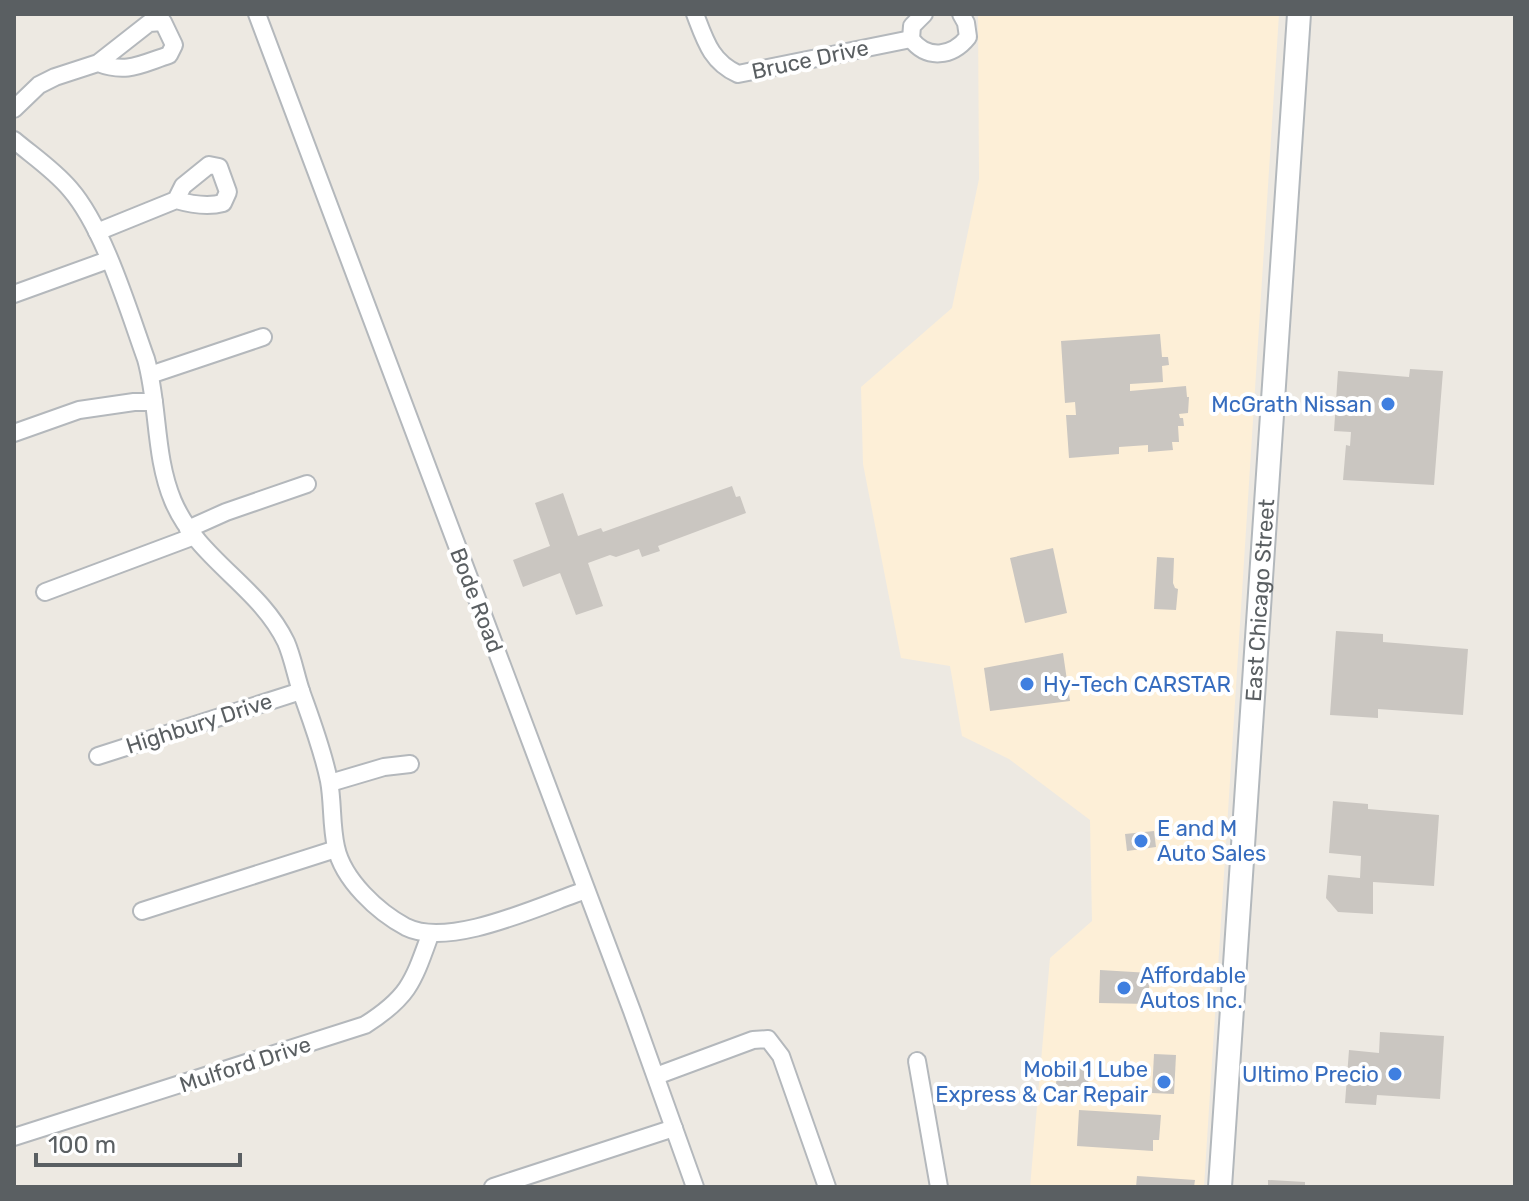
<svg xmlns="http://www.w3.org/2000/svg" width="1529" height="1201" viewBox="0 0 1529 1201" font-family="Rubik,sans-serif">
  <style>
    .commercial { fill: #fdefd7 }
    .building { fill: #cac6c1 }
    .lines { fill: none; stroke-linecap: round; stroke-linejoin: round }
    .street-casing { stroke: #b4b8bc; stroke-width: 20 }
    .secondary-casing { stroke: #b3b8bc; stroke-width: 26 }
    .street { stroke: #fff; stroke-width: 16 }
    .secondary { stroke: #fff; stroke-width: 22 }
    .shop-dot { fill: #3f7fe0; stroke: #fff; stroke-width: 3 }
    .labels { text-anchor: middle; stroke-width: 8; stroke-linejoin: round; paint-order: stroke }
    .street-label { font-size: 22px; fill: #5a5f62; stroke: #fff }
    .shop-label { font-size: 22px; fill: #366cbe; stroke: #fff; text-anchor: end }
  </style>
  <rect width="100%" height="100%" fill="#ede9e2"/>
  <!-- commercial -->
  <polygon class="commercial" points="978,14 1279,14 1204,1187 1030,1187 1050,958 1092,921 1090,820 1009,759 962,736 950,666 901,658 863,464 861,387 952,308 979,179"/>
  <!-- building -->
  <g class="building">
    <polygon points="1160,334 1162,357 1168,357 1169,365 1162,366 1163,382 1130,384 1130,391 1186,386 1187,397 1189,397 1188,413 1179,414 1180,418 1183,418 1184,426 1178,426 1179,442 1172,442 1173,450 1148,452 1148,445 1119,447 1119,454 1069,458 1066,415 1076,415 1075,402 1065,403 1061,341"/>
    <polygon points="1410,369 1443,371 1434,485 1343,480 1346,445 1350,446 1351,432 1334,431 1338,371 1409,377"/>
    <polygon points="732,486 736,497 740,496 746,513 658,546 660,551 642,557 639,549 616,557 610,555 588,563 603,606 576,615 560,573 523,587 513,560 550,546 535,503 563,493 578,536 601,528 603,532"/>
    <polygon points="1053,548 1067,613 1025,623 1010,558"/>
    <polygon points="1157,557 1174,558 1173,583 1175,588 1178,589 1176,610 1154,609"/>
    <polygon points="1336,631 1383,634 1383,642 1468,649 1463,715 1378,709 1378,718 1330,715"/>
    <polygon points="1063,653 1070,701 990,711 984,668"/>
    <polygon points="1333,801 1368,804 1368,809 1439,815 1434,886 1373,882 1373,914 1338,912 1326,898 1328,875 1360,878 1361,856 1329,853"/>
    <polygon points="1154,831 1156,847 1127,851 1125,834"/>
    <polygon points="1100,970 1150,973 1148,1004 1099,1003"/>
    <polygon points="1380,1032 1444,1036 1440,1099 1377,1095 1376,1105 1345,1103 1349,1050 1379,1053"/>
    <polygon points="1154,1054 1176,1055 1174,1094 1152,1093"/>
    <polygon points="1057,1066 1089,1069 1088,1088 1056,1086"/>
    <polygon points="1079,1110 1161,1115 1159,1140 1153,1140 1153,1151 1077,1146"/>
    <polygon points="1137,1176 1195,1180 1194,1187 1136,1187"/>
    <polygon points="1268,1180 1305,1182 1305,1187 1268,1187"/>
  </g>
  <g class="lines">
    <defs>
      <g id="street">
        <polyline points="257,14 632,1011 695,1187"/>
        <path d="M695,14C705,40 711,62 738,74L911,39"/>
        <path d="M924,14L912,26L911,39C927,60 952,57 968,37L966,23L961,14"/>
        <path d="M14,109L39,85L55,77L98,63L149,23L163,22L174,45L169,55C141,64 127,74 98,63"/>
        <path d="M14,140C33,156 54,170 70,189C104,228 128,309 146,359C159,405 154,456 173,501C198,560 259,586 286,642C293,658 296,677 302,694C312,722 323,751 329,781C333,802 331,825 336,847C343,880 378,912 406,927C450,949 541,905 586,890"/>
        <path d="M97,232L176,200L183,186L209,165L219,167L228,192L223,203C208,207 190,204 176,200"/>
        <polyline points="14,294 108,260"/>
        <polyline points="150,375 263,337"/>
        <polyline points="14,433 79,410 134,402 154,402"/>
        <polyline points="188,529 226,512 307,484"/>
        <polyline points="45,592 192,537"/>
        <polyline points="98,756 301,691"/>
        <polyline points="330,783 384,767 410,764"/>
        <polyline points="142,911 336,849"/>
        <polyline points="917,1061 939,1187"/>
        <polyline points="656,1076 753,1040 768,1039 781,1056 827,1187"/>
        <path d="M14,1137L365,1025C409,997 413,982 430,935"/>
        <polyline points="493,1187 674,1128"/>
      </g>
      <g id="secondary">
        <path id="s1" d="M1220,1187L1299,14"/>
      </g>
    </defs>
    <!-- street casing -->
    <use href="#street" class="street-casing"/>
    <!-- secondary casing -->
    <use href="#secondary" class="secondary-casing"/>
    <!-- street -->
    <use href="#street" class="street"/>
    <!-- secondary -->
    <use href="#secondary" class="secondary"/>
  </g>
  <!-- markers -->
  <g class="shop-dot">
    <circle cx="1388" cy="404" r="8"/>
    <circle cx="1027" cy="684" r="8"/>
    <circle cx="1141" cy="841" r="8"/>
    <circle cx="1124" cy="988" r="8"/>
    <circle cx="1395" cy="1074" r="8"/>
    <circle cx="1164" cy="1082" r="8"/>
  </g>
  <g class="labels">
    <!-- street labels -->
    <g class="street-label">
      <text transform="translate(810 59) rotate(-12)" y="8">Bruce Drive</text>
      <text transform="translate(477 600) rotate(69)" y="8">Bode Road</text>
      <text dy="8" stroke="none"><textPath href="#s1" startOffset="588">East Chicago Street</textPath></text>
      <text transform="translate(199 723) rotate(-18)" y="8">Highbury Drive</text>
      <text transform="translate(245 1064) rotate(-18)" y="8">Mulford Drive</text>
    </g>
    <!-- shop labels -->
    <g class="shop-label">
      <text x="1372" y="412">McGrath Nissan</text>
      <text x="1043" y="692" text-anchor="start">Hy-Tech CARSTAR</text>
      <text x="1157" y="836" text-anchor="start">E and M<tspan x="1157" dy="25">Auto Sales</tspan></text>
      <text x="1140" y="983" text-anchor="start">Affordable<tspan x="1140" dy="25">Autos Inc.</tspan></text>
      <text x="1148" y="1077">Mobil 1 Lube<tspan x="1148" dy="25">Express &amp; Car Repair</tspan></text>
      <text x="1379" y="1082">Ultimo Precio</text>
    </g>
  </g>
  <!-- border -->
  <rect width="1529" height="1201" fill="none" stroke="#5a5f62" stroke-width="32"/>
  <!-- scale -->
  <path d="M36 1153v12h204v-12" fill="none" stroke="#5a5f62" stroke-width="4"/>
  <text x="48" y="1153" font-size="24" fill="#5a5f62" stroke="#ffffff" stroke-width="6" paint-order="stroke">100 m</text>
</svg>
